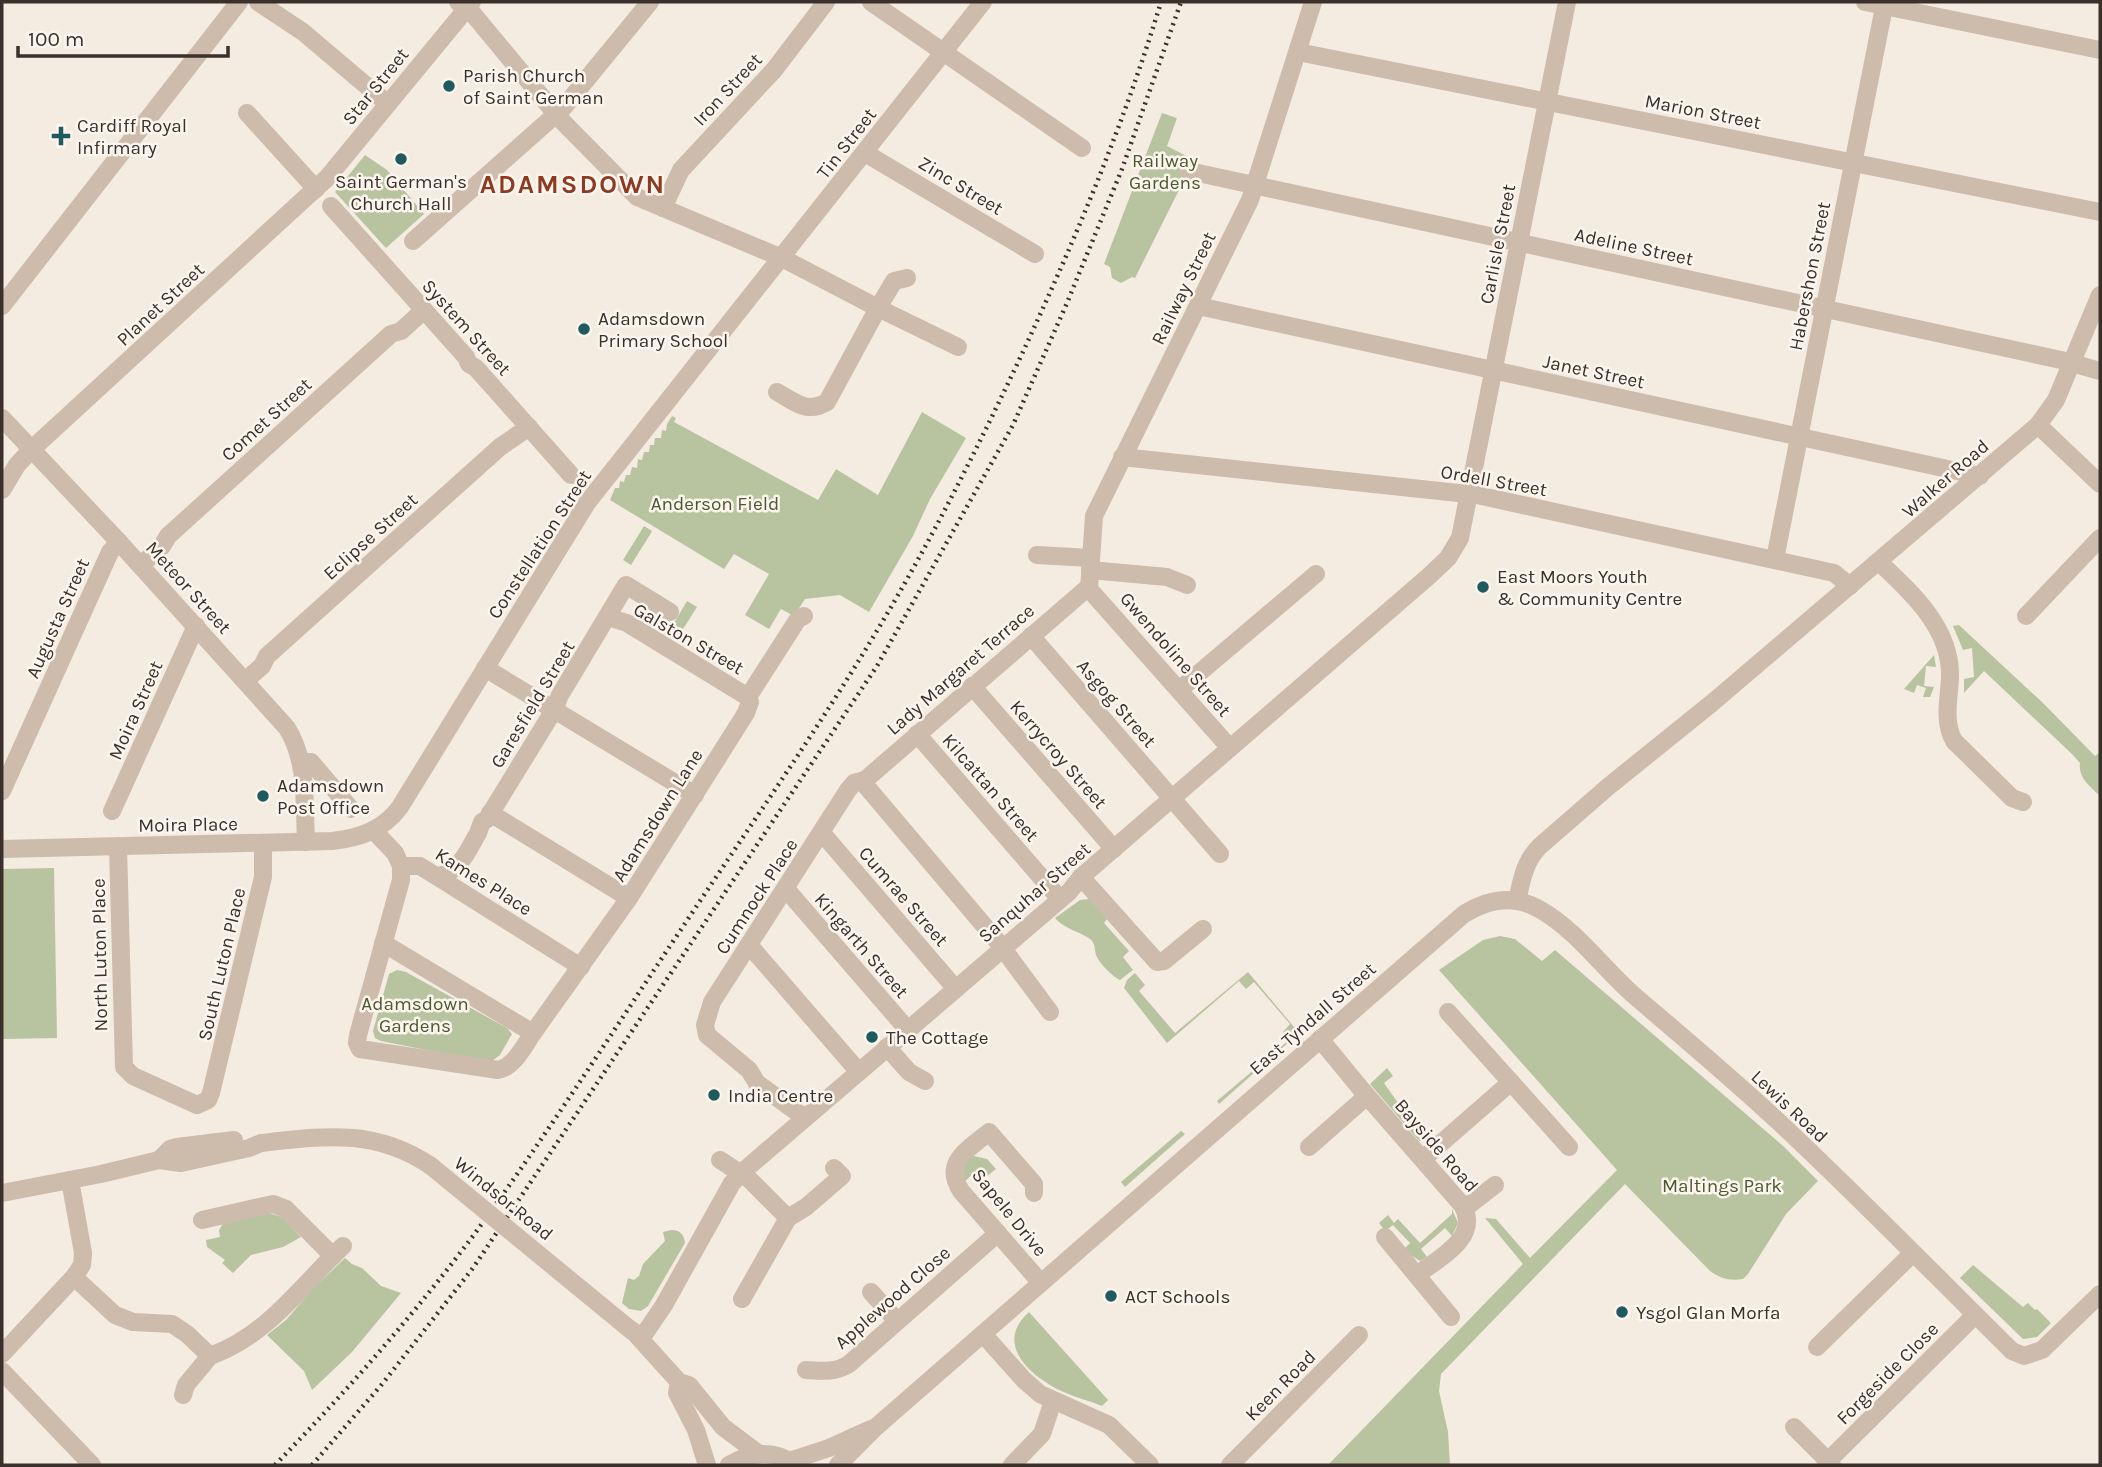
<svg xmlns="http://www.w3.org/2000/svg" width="2102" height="1467" viewBox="0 0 2102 1467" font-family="Karla,sans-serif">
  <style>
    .green { fill: #b8c4a0 }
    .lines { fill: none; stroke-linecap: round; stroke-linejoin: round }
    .minor { stroke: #cdbbac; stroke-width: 18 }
    .rail { stroke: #3b302b; stroke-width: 4.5; stroke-dasharray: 2 5; stroke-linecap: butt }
    .minor-bridge { stroke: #cdbbac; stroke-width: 18 }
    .poi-dot { fill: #1f5a5e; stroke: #fbf5ee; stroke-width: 2.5 }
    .labels { text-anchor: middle; stroke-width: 5; stroke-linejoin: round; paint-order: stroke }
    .poi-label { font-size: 19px; fill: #3b302b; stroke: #fbf5ee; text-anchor: start }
    .street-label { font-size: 19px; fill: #3b302b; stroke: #fbf5ee }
    .park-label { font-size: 19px; fill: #4a5a2e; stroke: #fbf5ee }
    .district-label { font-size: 26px; font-weight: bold; letter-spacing: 2px; fill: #8c3b22; stroke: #fbf5ee }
  </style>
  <rect width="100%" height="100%" fill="#f4ebe1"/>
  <!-- green -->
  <g class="green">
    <polygon points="1162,113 1177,118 1167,146 1194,160 1135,278 1132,277 1121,283 1112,278 1110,267 1104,264"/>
    <polygon points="365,155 387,170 424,214 386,248 335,192"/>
    <polygon points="922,412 966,438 930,499 913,536 869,612 840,595 805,599 794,616 781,609 769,629 745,615 769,574 734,554 724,569 610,500 615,488 619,488 620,481 624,482 626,475 630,475 632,467 637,468 638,459 642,460 644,452 649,452 650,445 654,445 655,438 661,438 662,430 666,431 667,424 672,416 676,418 674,422 818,500 836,469 878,495"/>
    <polygon points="644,526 652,531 651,533 631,565 623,560"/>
    <polygon points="687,601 697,607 676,640 667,635"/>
    <path d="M1959,625L2043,703L2095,756L2100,752V796C2090,786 2078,778 2080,763L2073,755L1984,671L1964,693V679L1974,677L1972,648L1963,650L1953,626Z"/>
    <polygon points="1934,655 1936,667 1926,666 1924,686 1934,687 1930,697 1923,697 1926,688 1917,685 1914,693 1904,689"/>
    <polygon points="54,868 57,1038 2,1039 2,869"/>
    <path d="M1089,899L1107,919L1104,923L1129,951L1123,957L1133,970L1120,980C1112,976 1099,963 1096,955C1094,948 1096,944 1090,939C1079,931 1064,929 1055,918L1080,900Z"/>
    <path d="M1500,936L1515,939L1542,961L1555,950L1782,1145L1818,1181L1786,1214L1748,1274L1743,1279C1729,1281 1722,1279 1710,1271L1625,1184L1441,1374L1439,1391L1448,1432L1450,1465H1328L1523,1264L1485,1218L1496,1219L1530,1258L1617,1170L1439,970L1483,940Z"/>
    <polygon points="397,970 406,972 507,1028 512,1034 500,1055 492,1061 482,1061 381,1041 375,1038 373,1031 389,974"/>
    <polygon points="1248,972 1299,1033 1219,1104 1217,1101 1289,1040 1283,1032 1290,1024 1254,982 1246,989 1239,981 1167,1043 1124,988 1127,980 1135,973 1145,985 1139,991 1175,1033"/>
    <polygon points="1387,1068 1393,1076 1384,1083 1398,1103 1395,1106 1426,1142 1419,1141 1370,1084"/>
    <polygon points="1181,1131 1185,1134 1125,1187 1121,1182"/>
    <path d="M974,1156L987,1159L996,1169L981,1181L974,1173L964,1182C963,1171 962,1161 974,1156Z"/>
    <polygon points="1452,1209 1458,1223 1452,1236 1445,1228 1421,1249 1427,1257 1420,1261 1403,1250 1410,1243 1393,1225 1385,1231 1379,1223 1388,1215 1394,1223 1398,1219 1420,1243 1452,1214"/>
    <polygon points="268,1213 282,1217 301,1237 283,1247 251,1255 233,1273 222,1263 225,1260 207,1247 206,1240 220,1237 219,1230 223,1224"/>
    <path d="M671,1230C680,1230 684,1234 685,1243L648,1306L641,1311L629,1309L622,1303L628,1278L634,1280L639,1276L643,1264L665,1241L663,1232Z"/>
    <polygon points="345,1258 352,1264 362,1268 381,1286 401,1293 352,1352 312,1390 304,1371 267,1335 286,1320 312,1290"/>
    <polygon points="1973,1265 2023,1307 2028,1303 2035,1310 2037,1309 2051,1323 2037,1337 2023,1339 1960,1278"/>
    <path d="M1029,1312L1108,1400L1102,1406C1090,1401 1077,1398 1066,1393C1033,1379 992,1345 1029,1312Z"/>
  </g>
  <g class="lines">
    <!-- minor -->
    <g class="minor">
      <polyline points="258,2 303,32 388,104"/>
      <path d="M458,2L473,14L561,120L637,197L782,258L878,308L827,402C807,414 795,402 777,392"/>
      <polyline points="871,2 1082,148"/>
      <polyline points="1865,2 2100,50"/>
      <polyline points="1298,52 2100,212"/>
      <polyline points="247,113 316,189"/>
      <polyline points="865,153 1035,254"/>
      <polyline points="1189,171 2061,360 2100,371"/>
      <polyline points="331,206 466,357 469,364 476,368 571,475"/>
      <polyline points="663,208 681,170 774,70 826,2"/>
      <polyline points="413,241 563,108 650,2"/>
      <polyline points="907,278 894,281 878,308 958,347"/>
      <polyline points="2,306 239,2"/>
      <polyline points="1198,306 1980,476"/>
      <path d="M2,418L119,542L287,728C308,762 304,804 306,842"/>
      <polyline points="2038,425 2100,484"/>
      <polyline points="1122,457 1477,495 1834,573 1850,586"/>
      <polyline points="2,490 17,465 32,449 327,178 472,2"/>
      <polyline points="1037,555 1090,558"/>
      <polyline points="1775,559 1885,2"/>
      <path d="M1879,562C1912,593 1952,629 1950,678C1949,700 1943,721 1954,741L2012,798L2023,802"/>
      <polyline points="141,565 162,546 168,536 391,334 401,331 424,310"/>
      <polyline points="1090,570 1167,577 1187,585"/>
      <polyline points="1089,589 1094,516 1250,200 1313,2"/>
      <polyline points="1089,589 1230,748"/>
      <polyline points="2026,616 2100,538"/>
      <polyline points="607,617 627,623 748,697"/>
      <polyline points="1031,636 1220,854"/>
      <polyline points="485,668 695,795"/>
      <polyline points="245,681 262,666 267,656 500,447 529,427"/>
      <polyline points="972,686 1114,849"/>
      <polyline points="1179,690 1316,574"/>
      <polyline points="917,734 1060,899"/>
      <polyline points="301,762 311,762 351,809"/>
      <polyline points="2,791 110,552 119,542"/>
      <polyline points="112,811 196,626"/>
      <polyline points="490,813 629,898"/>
      <path d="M373,830L395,853L401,866V880L358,1035L357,1043L360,1049L498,1070C514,1067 524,1046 533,1033L383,943"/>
      <polyline points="822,833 955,988"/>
      <polyline points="118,847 124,1067 133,1076 197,1105 208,1100 211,1093 263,877 263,843"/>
      <path d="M2,849L332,841C360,838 383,830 400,807L587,503L983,2"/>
      <polyline points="401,866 420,866 581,967"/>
      <path d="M438,876C460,872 468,850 478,833L482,822L487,819L554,710L560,695L626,585L670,612"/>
      <polyline points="1081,877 1157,962 1164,961 1203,929"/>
      <polyline points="786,889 907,1029"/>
      <path d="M1517,901C1522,879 1524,862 1540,846L1609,786L1712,703L2038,425L2056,400L2100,295"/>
      <polyline points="749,945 859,1072"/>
      <polyline points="1050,1012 998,942 866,786 865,780 1085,590 1089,589"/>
      <polyline points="1448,1012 1569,1147"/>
      <polyline points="533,1033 629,898 746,713 750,702 748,697 798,619 804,616"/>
      <path d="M1320,1039L1361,1089L1463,1206C1480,1238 1439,1258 1417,1275"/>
      <polyline points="887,1047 909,1072 925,1081"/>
      <polyline points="805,1118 757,1083 749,1070 707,1035 705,1025 712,1002 848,790 854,783 865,780"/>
      <polyline points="1309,1147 1367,1096"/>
      <polyline points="1423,1159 1511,1082"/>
      <polyline points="159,1160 170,1149 177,1147 234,1140"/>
      <polyline points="720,1160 749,1179 788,1218 742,1299"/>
      <path d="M2,1193L101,1174L159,1160L181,1163L249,1148L261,1143C325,1136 375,1128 431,1166"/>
      <path d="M1034,1193V1184L989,1132C969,1149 942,1162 961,1191L1041,1283"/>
      <polyline points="1464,1209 1495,1185"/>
      <polyline points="788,1218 806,1207 842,1176 834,1168"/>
      <polyline points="202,1220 273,1204 286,1209 333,1256"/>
      <polyline points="1385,1237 1451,1317"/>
      <path d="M74,1277L115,1315L133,1322L172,1324L187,1334L210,1356C267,1336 301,1286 343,1246"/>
      <polyline points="871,1292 897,1321"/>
      <polyline points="633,1331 679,1382 677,1393 696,1430 707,1465"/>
      <polyline points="983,1334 1024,1380 1040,1394 1109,1425 1150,1465"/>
      <polyline points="641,1339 664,1305 732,1183 747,1168 1069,892 1081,877 1429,576 1448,558 1460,538 1567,2"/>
      <polyline points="1817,1347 1913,1253"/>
      <polyline points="2,1354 74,1277 82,1265 83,1253 70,1180"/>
      <path d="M806,1370C822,1371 835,1373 849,1364L998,1233"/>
      <polyline points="2,1371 92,1465"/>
      <polyline points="679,1382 689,1385 723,1427 759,1454"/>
      <polyline points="183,1395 186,1385 210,1356"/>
      <polyline points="1794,1427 1832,1465"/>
      <polyline points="789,1461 829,1448 871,1429"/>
      <polyline points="1828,1461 1975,1315"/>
      <path d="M729,1465C750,1452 775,1449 795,1465"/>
      <path d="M838,1465L876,1427L1464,914C1488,899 1513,894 1539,909C1577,930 1604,970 1637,998C1685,1039 1734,1080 1781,1124C1859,1197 1935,1275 2012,1351L2024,1356L2042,1350L2100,1294"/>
      <polyline points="1012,1465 1042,1434 1053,1401"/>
      <polyline points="1230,1465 1359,1335"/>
    </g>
    <!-- rail -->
    <g class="rail">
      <path d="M275,1465C345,1393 412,1317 473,1236C546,1136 613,1031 682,928C749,827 819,728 881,624C933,537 978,447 1021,356C1075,240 1124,124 1161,2"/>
      <polyline points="312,1465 383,1383 473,1268 877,666 1013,425 1067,303 1122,169 1181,2"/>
    </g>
    <!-- minor-bridge -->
    <polyline class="minor-bridge" points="431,1166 632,1331"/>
  </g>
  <!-- markers -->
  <g class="poi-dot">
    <circle cx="449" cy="86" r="7"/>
    <path d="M57.5 125.5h7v7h7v7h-7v7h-7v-7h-7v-7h7z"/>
    <circle cx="401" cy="159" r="7"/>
    <circle cx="584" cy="329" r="7"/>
    <circle cx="1483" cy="587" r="7"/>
    <circle cx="263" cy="796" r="7"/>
    <circle cx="872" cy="1037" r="7"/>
    <circle cx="714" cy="1095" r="7"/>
    <circle cx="1111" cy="1296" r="7"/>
    <circle cx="1622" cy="1312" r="7"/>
  </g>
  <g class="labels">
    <!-- poi labels -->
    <g class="poi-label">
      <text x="463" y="82">Parish Church<tspan x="463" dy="22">of Saint German</tspan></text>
      <text x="77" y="132">Cardiff Royal<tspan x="77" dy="22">Infirmary</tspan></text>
      <text x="401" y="188" text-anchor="middle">Saint German's<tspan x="401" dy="22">Church Hall</tspan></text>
      <text x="598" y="325">Adamsdown<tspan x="598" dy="22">Primary School</tspan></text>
      <text x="1497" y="583">East Moors Youth<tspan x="1497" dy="22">&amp; Community Centre</tspan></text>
      <text x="277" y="792">Adamsdown<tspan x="277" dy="22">Post Office</tspan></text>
      <text x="886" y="1044">The Cottage</text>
      <text x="728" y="1102">India Centre</text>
      <text x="1125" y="1303">ACT Schools</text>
      <text x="1636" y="1319">Ysgol Glan Morfa</text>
    </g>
    <!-- street labels -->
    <g class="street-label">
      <text transform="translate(375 86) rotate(-51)" y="7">Star Street</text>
      <text transform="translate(727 89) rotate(-47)" y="7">Iron Street</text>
      <text transform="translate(1703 111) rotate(11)" y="7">Marion Street</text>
      <text transform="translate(846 143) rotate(-52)" y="7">Tin Street</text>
      <text transform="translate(961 185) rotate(31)" y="7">Zinc Street</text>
      <text transform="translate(1497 244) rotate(-79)" y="7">Carlisle Street</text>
      <text transform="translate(1634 246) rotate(12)" y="7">Adeline Street</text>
      <text transform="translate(1809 276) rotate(-79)" y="7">Habershon Street</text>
      <text transform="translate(1183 288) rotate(-64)" y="7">Railway Street</text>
      <text transform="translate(160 304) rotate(-43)" y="7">Planet Street</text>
      <text transform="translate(467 327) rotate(48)" y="7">System Street</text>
      <text transform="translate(1594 371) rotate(12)" y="7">Janet Street</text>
      <text transform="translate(266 419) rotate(-42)" y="7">Comet Street</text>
      <text transform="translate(1945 478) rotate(-41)" y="7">Walker Road</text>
      <text transform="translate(1494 480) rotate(10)" y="7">Ordell Street</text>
      <text transform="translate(370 536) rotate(-42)" y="7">Eclipse Street</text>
      <text transform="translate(539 544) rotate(-57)" y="7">Constellation Street</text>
      <text transform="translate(189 587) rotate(48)" y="7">Meteor Street</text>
      <text transform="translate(57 618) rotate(-66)" y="7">Augusta Street</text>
      <text transform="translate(689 638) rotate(30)" y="7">Galston Street</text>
      <text transform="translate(1176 654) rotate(49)" y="7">Gwendoline Street</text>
      <text transform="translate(960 669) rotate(-41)" y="7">Lady Margaret Terrace</text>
      <text transform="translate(1117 703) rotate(49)" y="7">Asgog Street</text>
      <text transform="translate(532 704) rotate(-59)" y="7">Garesfield Street</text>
      <text transform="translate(135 710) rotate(-66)" y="7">Moira Street</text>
      <text transform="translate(1059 754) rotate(49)" y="7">Kerrycroy Street</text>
      <text transform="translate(991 787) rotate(49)" y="7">Kilcattan Street</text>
      <text transform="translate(657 815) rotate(-58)" y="7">Adamsdown Lane</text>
      <text transform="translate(188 824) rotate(-1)" y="7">Moira Place</text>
      <text transform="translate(484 881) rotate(32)" y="7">Kames Place</text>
      <text transform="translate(1034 892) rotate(-41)" y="7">Sanquhar Street</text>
      <text transform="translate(756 896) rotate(-57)" y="7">Cumnock Place</text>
      <text transform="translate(904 896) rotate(49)" y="7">Cumrae Street</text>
      <text transform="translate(862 945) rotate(49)" y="7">Kingarth Street</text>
      <text transform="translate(99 955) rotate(-91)" y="7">North Luton Place</text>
      <text transform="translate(221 964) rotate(-77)" y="7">South Luton Place</text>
      <text transform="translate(1312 1018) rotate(-41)" y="7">East Tyndall Street</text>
      <text transform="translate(1790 1106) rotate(43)" y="7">Lewis Road</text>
      <text transform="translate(1437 1145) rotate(49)" y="7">Bayside Road</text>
      <text transform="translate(504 1198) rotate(39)" y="7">Windsor Road</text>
      <text transform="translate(1010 1212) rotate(51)" y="7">Sapele Drive</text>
      <text transform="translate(892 1297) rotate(-41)" y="7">Applewood Close</text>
      <text transform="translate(1887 1373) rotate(-45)" y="7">Forgeside Close</text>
      <text transform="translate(1280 1385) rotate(-45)" y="7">Keen Road</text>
    </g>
    <!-- park labels -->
    <g class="park-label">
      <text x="1165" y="167">Railway<tspan x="1165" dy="22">Gardens</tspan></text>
      <text x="715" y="510">Anderson Field</text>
      <text x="415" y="1010">Adamsdown<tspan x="415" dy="22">Gardens</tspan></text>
      <text x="1722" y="1192">Maltings Park</text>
    </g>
    <!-- district labels -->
    <g class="district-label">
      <text x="573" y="193">ADAMSDOWN</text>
    </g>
  </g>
  <!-- border -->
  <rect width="2102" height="1467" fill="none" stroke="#3b302b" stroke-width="7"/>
  <!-- scale -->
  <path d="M18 46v10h210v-10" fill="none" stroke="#3b302b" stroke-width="3.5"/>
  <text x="28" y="46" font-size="21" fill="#3b302b" stroke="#fbf5ee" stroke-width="5" paint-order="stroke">100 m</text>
</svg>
